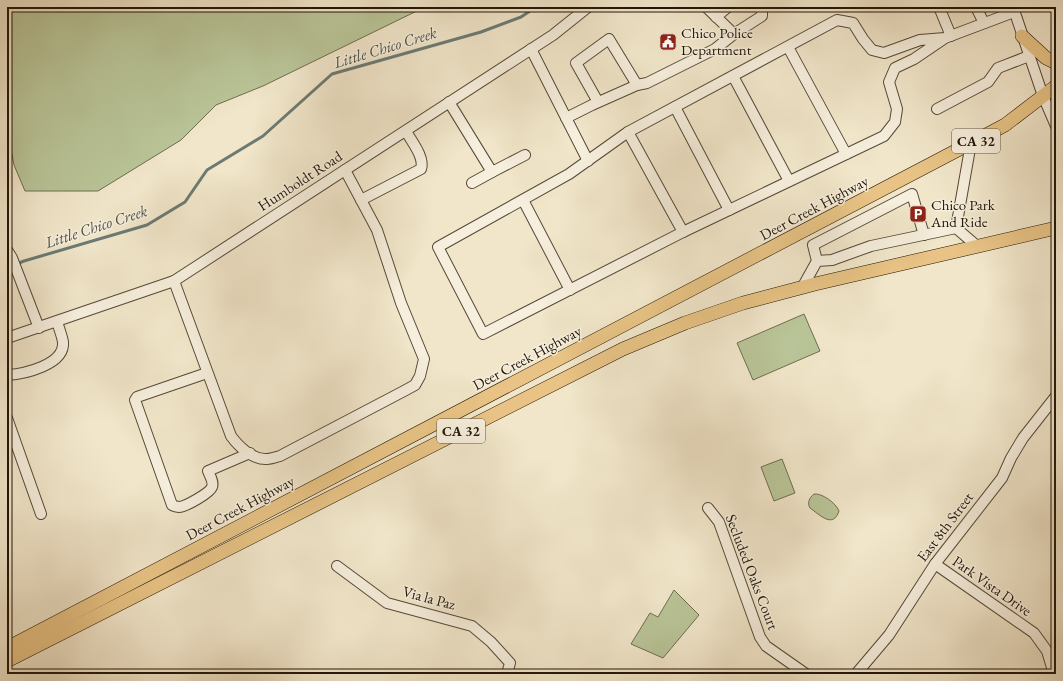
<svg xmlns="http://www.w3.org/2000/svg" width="1063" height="681" viewBox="0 0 1063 681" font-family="'EB Garamond',serif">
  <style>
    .green { fill: #b9c598; stroke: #6e6d50 }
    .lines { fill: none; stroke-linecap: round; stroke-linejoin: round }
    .stream { stroke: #6b7a74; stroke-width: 3 }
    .minor-casing { stroke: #564938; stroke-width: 12 }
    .major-casing { stroke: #221507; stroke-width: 14 }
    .minor { stroke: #f6efdd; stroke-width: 10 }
    .major { stroke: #e8c385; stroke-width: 13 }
    .labels { text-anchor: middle; stroke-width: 3; stroke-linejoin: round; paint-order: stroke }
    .shield { fill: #f6efdd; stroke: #625647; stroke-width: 1 }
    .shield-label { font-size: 14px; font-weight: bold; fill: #221507 }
    .poi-label { font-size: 15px; fill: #221507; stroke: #f6efdd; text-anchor: start }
    .street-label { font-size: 15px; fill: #221507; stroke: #f6efdd }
    .water-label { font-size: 16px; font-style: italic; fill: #4d5047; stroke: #f6efdd }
  </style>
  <rect width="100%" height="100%" fill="#f1e6ca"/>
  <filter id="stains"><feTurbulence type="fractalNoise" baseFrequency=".005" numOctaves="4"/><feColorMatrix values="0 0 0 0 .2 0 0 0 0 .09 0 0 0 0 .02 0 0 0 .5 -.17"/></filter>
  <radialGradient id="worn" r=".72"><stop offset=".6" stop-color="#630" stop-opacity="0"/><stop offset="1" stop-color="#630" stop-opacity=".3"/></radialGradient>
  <!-- green -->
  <g class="green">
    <polygon points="7,7 425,7 263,86 216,105 181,140 98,191 25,191 14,165 7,128"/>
    <polygon points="804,314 820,351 753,380 737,343"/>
    <polygon points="782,459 795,493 774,501 761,467"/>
    <path d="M814,494C822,493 836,503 839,511C833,529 820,515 810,508C807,503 809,498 814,494Z"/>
    <polygon points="674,590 699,615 663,658 631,644 650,613 658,617"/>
  </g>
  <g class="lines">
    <!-- stream -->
    <polyline class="stream" points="7,268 24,261 147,225 185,202 207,170 263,136 332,74 481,32 521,17 536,7"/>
    <defs>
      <g id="minor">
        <polyline points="706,7 734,34 762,16 762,9 760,7"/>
        <polyline points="939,7 951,36"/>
        <polyline points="976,7 984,23"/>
        <polyline points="1013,7 1043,96 1056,126"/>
        <polyline points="716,17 728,7"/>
        <polyline points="945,38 920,40 884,53 872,50 863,39 853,23 837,20 628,132 683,232 884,136 895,122 897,109 889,82 895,68 914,59 945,38 1014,12"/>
        <polyline points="788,47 846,154"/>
        <polyline points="531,49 588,161"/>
        <polyline points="733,76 789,181"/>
        <polyline points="449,102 492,172 525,155"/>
        <polyline points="598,102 576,63 609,39 637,85 647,83 715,49 734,34"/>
        <polyline points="675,107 729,210"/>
        <polyline points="937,109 988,82 998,68 1029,56"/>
        <polyline points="566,118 592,105 637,85"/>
        <polyline points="628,132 569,174 438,247 483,334 683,232"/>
        <polyline points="472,183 492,172"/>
        <path d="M361,200L421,169C425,157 411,141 406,131"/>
        <polyline points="523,200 570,290"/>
        <polyline points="956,228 971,143"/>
        <polyline points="956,228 977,246"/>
        <polyline points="7,250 12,258 39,328"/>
        <polyline points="817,261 832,260 871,246 956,228"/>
        <path d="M174,281L231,436C239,447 253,460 267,459C271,459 276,457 280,456L404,391L415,385L420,376L424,359L401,303L377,230L345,170"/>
        <polyline points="802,288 817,261 813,245 912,194 924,235"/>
        <polyline points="7,338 174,281 553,35 588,7"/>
        <path d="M207,373L137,397L135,400L172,505C173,506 178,507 179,507C185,507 210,493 212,487C214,482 210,476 208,471L250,453"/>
        <path d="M7,375C24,374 65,365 63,342C62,336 59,328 57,322"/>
        <polyline points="7,418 41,514"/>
        <polyline points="708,508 719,522 760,637 766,646 806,674"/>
        <polyline points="935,564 1034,633 1047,651 1054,674"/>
        <polyline points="337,566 387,603 472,626 491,642 510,663 507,674"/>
        <polyline points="856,674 889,635 935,564 1002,478 1011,458 1023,438 1056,396"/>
      </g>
      <g id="major">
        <polyline points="1022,36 1046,58 1056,63"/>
        <polyline points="7,648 971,143 1005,125 1056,86"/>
        <polyline points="7,661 623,349 685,323 743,303 815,284 1056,228"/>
      </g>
    </defs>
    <!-- minor casing -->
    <use href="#minor" class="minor-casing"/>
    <!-- major casing -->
    <use href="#major" class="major-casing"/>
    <!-- minor -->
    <use href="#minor" class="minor"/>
    <!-- major -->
    <use href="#major" class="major"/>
  </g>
  <!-- icons -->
  <defs>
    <symbol id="civic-square" viewBox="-11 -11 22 22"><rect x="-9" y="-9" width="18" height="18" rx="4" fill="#8f2418" stroke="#f6efdd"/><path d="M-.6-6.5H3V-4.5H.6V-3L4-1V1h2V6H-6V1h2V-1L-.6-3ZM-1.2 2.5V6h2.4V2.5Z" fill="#fff"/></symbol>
    <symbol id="parking-square" viewBox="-11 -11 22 22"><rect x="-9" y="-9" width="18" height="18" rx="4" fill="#8f2418" stroke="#f6efdd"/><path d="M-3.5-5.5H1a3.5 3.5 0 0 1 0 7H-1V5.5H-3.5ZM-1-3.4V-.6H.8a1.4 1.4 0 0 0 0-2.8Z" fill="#fff"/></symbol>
  </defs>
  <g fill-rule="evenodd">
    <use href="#civic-square" x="658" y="32" width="20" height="20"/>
    <use href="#parking-square" x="908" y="204" width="20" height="20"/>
  </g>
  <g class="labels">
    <!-- shield labels -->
    <g class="shield">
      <rect x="952" y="129" width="48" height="24" rx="3"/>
      <rect x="437" y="419" width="48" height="24" rx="3"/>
    </g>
    <g class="shield-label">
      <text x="976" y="146">CA 32</text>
      <text x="461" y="436">CA 32</text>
    </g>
    <!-- poi labels -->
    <g class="poi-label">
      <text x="681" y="38">Chico Police<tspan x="681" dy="17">Department</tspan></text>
      <text x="931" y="210">Chico Park<tspan x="931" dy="17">And Ride</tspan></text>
    </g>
    <!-- street labels -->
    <g class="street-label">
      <text transform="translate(300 181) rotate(-33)" y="5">Humboldt Road</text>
      <text transform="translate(814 208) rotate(-28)" y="5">Deer Creek Highway</text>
      <text transform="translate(527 358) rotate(-28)" y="5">Deer Creek Highway</text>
      <text transform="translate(240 508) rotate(-28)" y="5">Deer Creek Highway</text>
      <text transform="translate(945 527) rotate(-53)" y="5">East 8th Street</text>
      <text transform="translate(752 572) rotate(69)" y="5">Secluded Oaks Court</text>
      <text transform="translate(992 586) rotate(35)" y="5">Park Vista Drive</text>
      <text transform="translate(429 598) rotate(15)" y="5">Via la Paz</text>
    </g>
    <!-- water labels -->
    <g class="water-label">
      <text transform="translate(385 47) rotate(-17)" y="6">Little Chico Creek</text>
      <text transform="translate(96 226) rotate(-18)" y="6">Little Chico Creek</text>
    </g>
  </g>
  <!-- margin -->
  <rect width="1063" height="681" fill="none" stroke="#f1e6ca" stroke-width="24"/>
  <rect x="8" y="8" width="1047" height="665" fill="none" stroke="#221507" stroke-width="2"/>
  <rect x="12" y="12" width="1039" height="657" fill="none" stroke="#221507"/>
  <rect width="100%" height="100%" filter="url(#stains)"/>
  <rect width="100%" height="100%" fill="url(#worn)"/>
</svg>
